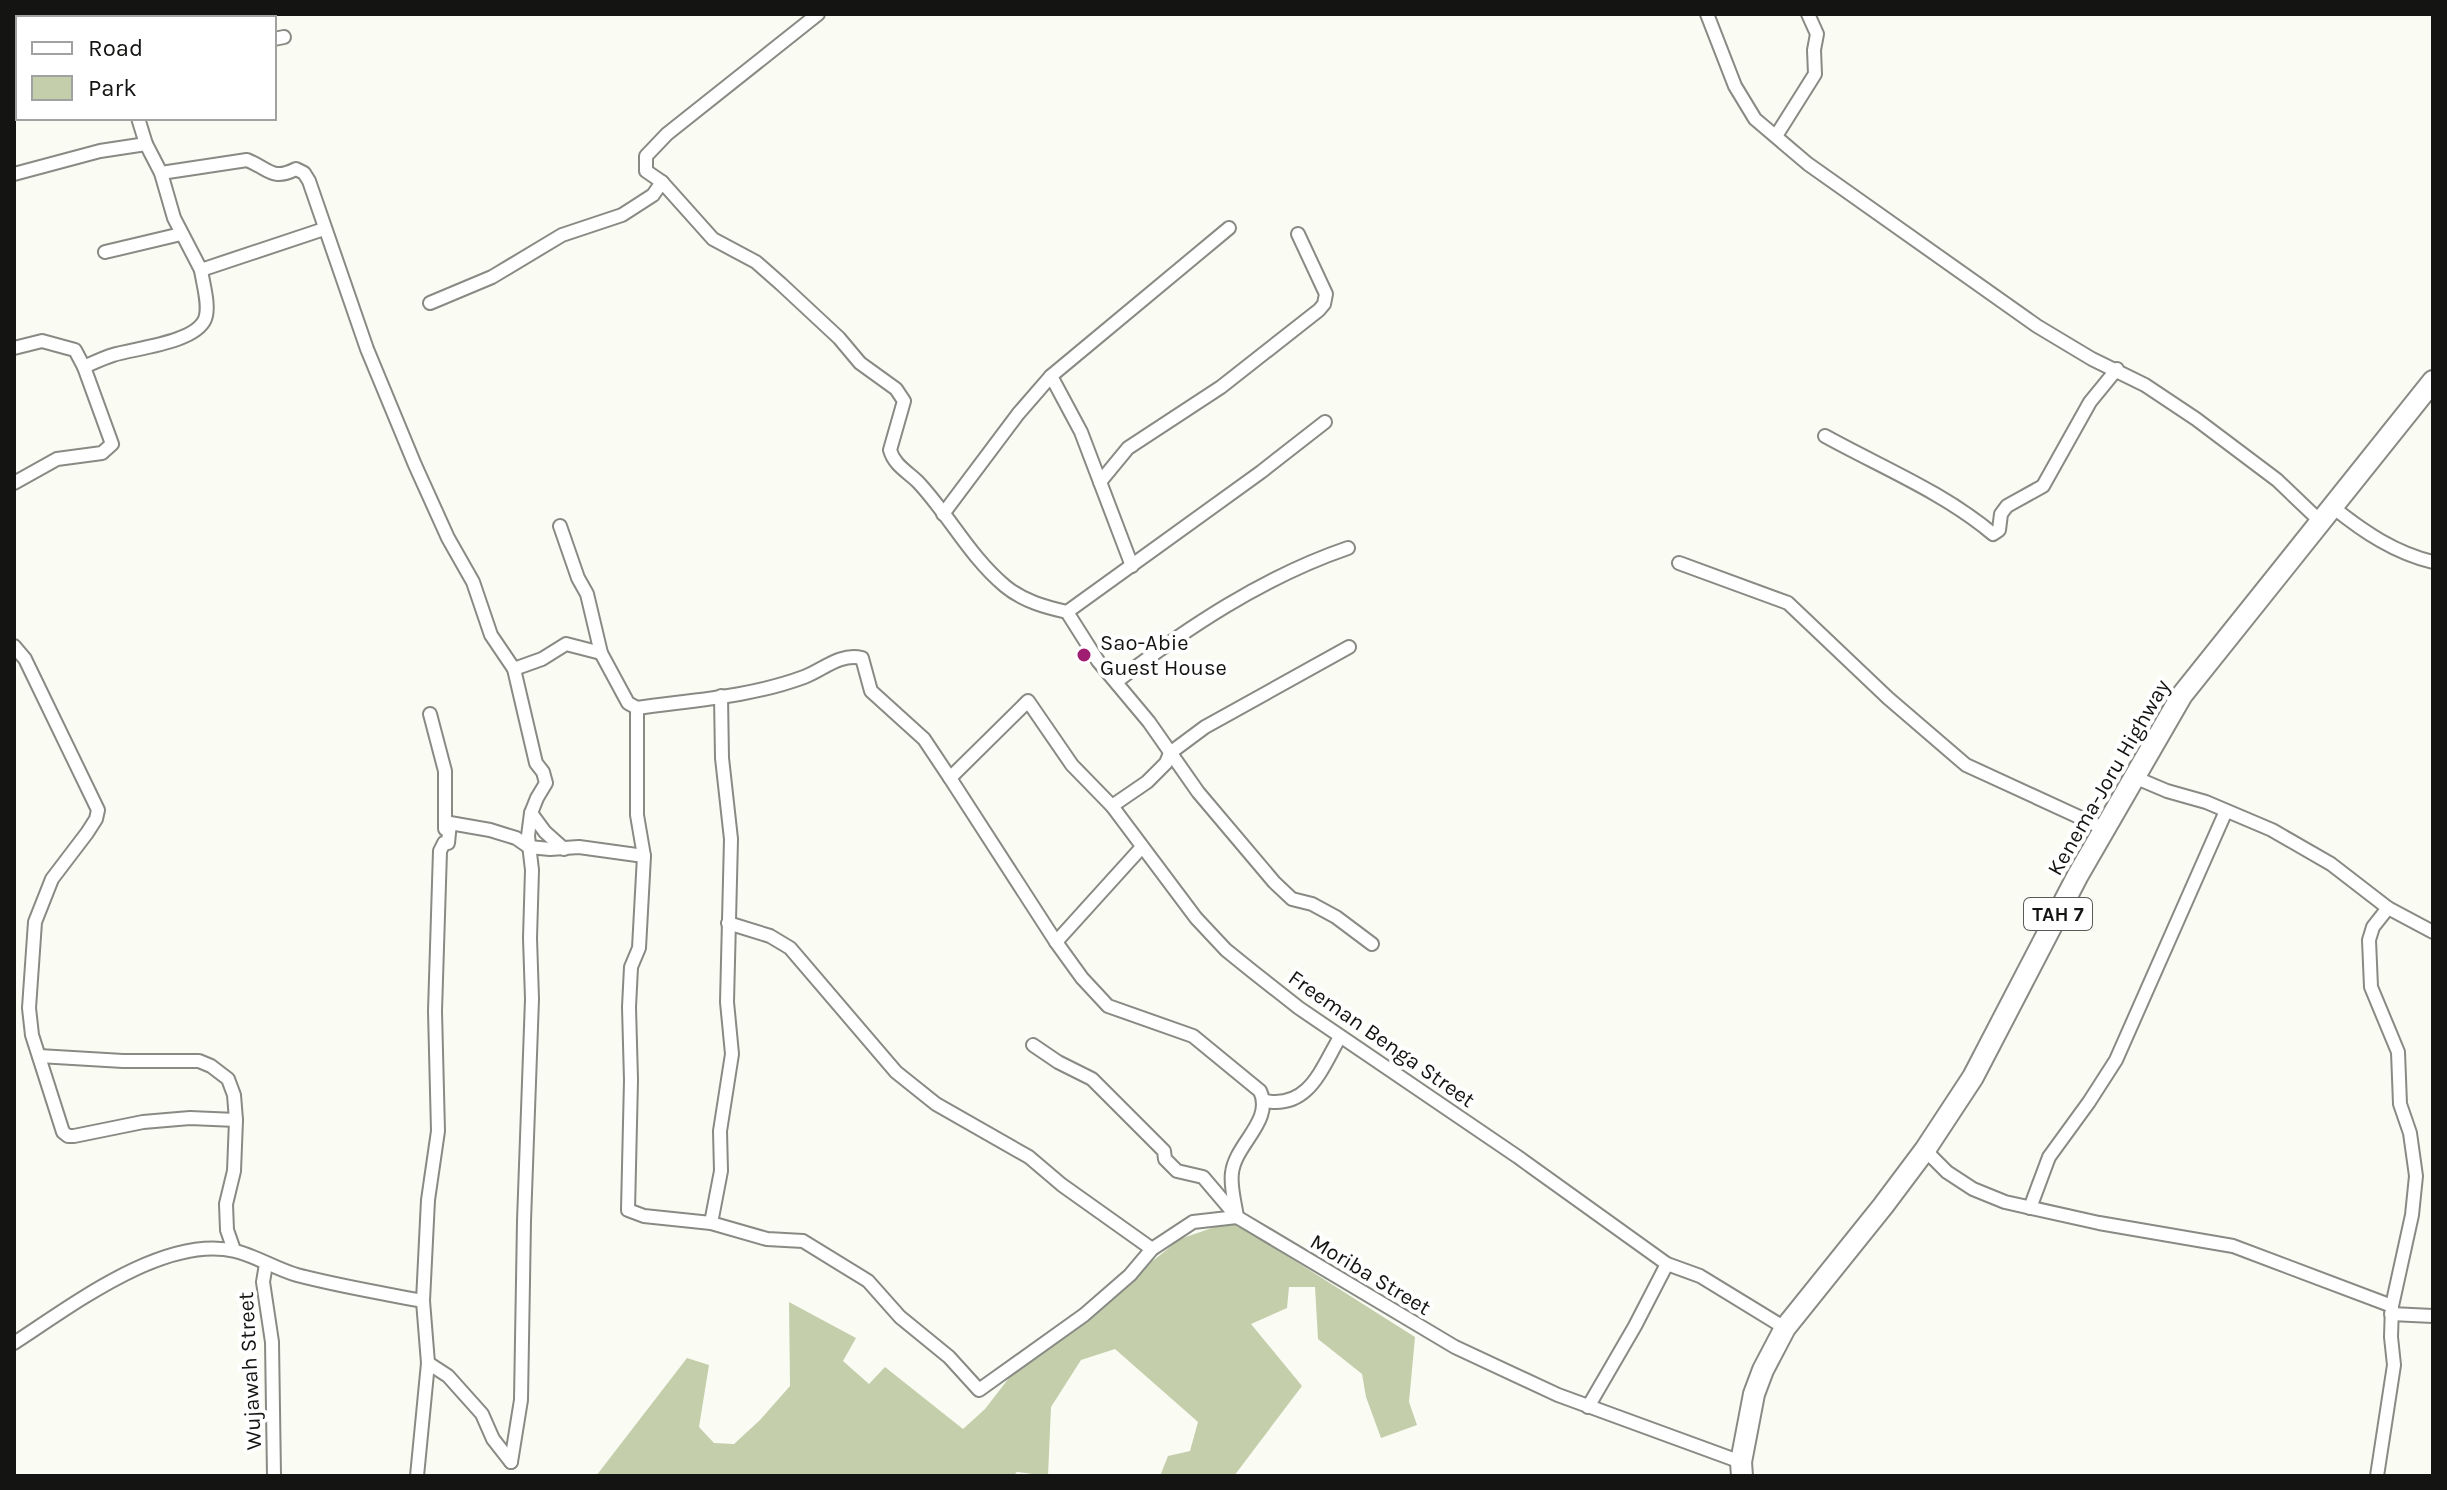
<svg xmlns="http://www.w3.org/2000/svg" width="2447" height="1490" viewBox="0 0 2447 1490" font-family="Karla,sans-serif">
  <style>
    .green { fill: #c4ceab }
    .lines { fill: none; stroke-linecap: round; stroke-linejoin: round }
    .minor-casing { stroke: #888a84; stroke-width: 16 }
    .trunk-casing { stroke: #888a84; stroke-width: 24 }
    .minor { stroke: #fff; stroke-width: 12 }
    .trunk { stroke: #fff; stroke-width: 20 }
    .poi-dot { fill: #9f1e71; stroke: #fff; stroke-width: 3 }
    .labels { text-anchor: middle; stroke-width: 8; stroke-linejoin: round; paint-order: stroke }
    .shield { fill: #fff; stroke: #5a5b59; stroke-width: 2 }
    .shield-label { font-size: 20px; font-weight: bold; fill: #141512 }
    .poi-label { font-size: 22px; fill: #141512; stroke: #fff; text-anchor: start }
    .street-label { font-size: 22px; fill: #141512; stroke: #fff }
  </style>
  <rect width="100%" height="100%" fill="#fafcf4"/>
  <!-- green -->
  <polygon class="green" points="1232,1221 1415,1337 1409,1402 1417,1425 1381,1438 1366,1397 1362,1374 1318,1339 1315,1287 1289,1287 1287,1308 1251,1324 1302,1386 1234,1476 1160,1476 1168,1456 1190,1451 1198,1422 1115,1349 1081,1360 1051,1407 1048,1476 1017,1472 1013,1476 596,1476 687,1358 709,1365 699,1427 714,1443 734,1444 760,1420 790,1386 789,1302 856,1338 843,1361 869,1384 885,1367 963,1429 985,1409 1012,1374 1180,1239"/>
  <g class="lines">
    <defs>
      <g id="minor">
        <polyline points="92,14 93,18"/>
        <path d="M818,14L667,134L646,156V171L662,182L713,239L756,262L781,284L839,338L860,363L896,389L904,401L890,450C894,465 908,472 918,482C949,515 970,557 1005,586C1023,601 1045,607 1067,612L1098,661L1149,722L1198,792L1274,882L1292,899L1312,904L1336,917L1372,944"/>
        <polyline points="1707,14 1735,86 1755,119 1808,164 2037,326 2092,359 2145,385 2196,419 2277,480 2322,523"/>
        <polyline points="118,18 126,14"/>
        <polyline points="274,39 284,37"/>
        <polyline points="14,77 18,75"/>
        <polyline points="138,118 146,144 161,173 174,218 201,270 324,229"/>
        <polyline points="1776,136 1815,74 1814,50 1817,34 1808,14"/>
        <path d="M161,173L247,160C269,169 272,181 296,169L304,173L309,181L367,349L415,465L448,538L473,582L491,635L514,669L536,763L543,772L546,783L537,798L531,813L528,836L532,870L530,938L532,999L524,1221L521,1400L511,1462"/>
        <polyline points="14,174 100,151 146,144"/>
        <polyline points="105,252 181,234"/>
        <polyline points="430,303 492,277 562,235 622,215 653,195 662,182"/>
        <polyline points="14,348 42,341 75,350 84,367 112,444 102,453 57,459 14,483"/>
        <path d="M84,367C93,363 103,358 113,355C135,348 195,343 205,319C210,306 203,284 201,270"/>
        <polyline points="1051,376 1081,432 1132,566"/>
        <path d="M1825,436C1881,467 1943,492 1993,534L1999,530L2001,514L2007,506L2043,486L2090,402L2117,369"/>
        <polyline points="1100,482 1128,448 1221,387 1319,310 1324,304 1326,294 1298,234"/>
        <path d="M2334,508C2364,532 2395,553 2433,562"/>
        <polyline points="943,514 1018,414 1051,376 1229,228"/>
        <polyline points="560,526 578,578 587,594 601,653 628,703 637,708 637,815 644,856 639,948 631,967 629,1007 631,1080 628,1210 644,1216 711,1223 767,1239 803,1241 868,1281 900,1317 949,1357 979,1390 1084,1315 1130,1275 1152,1249 1193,1222 1237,1217"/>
        <polyline points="1679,563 1788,603 1888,698 1966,765 2103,828"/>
        <polyline points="1067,612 1261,472 1325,422"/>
        <polyline points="14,646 25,659 98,810 96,819 87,833 52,879 35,922 29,1008 32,1035 63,1132 68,1136 74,1136 143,1122 190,1118 236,1120"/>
        <polyline points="514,669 542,659 566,644 601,653"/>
        <path d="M1116,682C1187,628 1263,577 1348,548"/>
        <path d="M637,708C693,700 750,697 804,677C823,670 839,653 862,658L871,691L924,739L950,778"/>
        <polyline points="430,714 445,771 445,829"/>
        <polyline points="2134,777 2167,791 2206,802 2272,830 2331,864 2388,908 2433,932"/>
        <polyline points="1112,806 1147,782 1166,763 1170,753 1205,727 1349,647"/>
        <polyline points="531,813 545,832 564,849"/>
        <polyline points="2388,908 2373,927 2369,940 2371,987 2398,1052 2400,1104 2410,1133 2416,1176 2412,1215 2392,1306"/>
        <polyline points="728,923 770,936 790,948 896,1072 936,1104 1029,1157 1062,1185 1152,1249"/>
        <polyline points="1056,942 1142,847"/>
        <polyline points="1033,1045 1058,1062 1092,1079 1164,1151 1165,1159 1177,1171 1203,1177 1237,1217 1455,1347 1558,1395 1741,1462"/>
        <polyline points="39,1056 123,1061 199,1061 211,1066 228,1079 234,1095 236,1120 234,1171 226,1204 227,1230 234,1250"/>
        <path d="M1265,1101C1309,1109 1321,1069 1340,1037"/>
        <polyline points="1925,1150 1947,1172 1973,1189 2005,1202 2099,1223 2233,1246 2392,1306 2391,1337 2394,1365 2377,1476"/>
        <polyline points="2030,1208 2049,1157 2089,1102 2116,1060 2226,811"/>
        <path d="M1237,1217C1235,1203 1230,1186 1232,1173C1235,1144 1274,1121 1260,1091L1193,1036L1108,1006L1082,978L1056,942L950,778L1028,701L1072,765L1112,806L1196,918L1226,950L1252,971L1299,1008L1518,1157L1667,1264L1700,1276L1785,1328"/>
        <polyline points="711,1223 721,1171 720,1131 732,1054 727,1002 731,839 722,758 721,696"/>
        <polyline points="266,1264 263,1282 272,1342 274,1476"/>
        <polyline points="2391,1314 2433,1316"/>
        <path d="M14,1343C70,1307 164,1234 235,1251C256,1256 276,1269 297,1275C339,1286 381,1293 423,1301"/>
        <polyline points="428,1363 448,1376 482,1414 493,1439 511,1462"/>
        <polyline points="1588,1407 1635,1326 1667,1264"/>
        <polyline points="417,1476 428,1363 423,1301 428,1200 438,1131 435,1011 440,851 444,843 448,843 450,823 490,830 516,838 529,847 550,849 579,847 644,856"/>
      </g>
      <polyline id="trunk" points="1742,1476 1741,1462 1754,1394 1763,1370 1785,1328 1883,1206 1925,1150 1973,1077 2078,875 2182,695 2433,381"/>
    </defs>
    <!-- minor casing -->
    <use href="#minor" class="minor-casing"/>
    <!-- trunk casing -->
    <use href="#trunk" class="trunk-casing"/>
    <!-- minor -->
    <use href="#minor" class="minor"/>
    <!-- trunk -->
    <use href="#trunk" class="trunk"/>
  </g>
  <!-- markers -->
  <circle class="poi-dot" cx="1084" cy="655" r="8"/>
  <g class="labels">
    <!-- shield labels -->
    <rect class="shield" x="2024" y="898" width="68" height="32" rx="6"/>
    <g class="shield-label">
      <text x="2058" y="921">TAH 7</text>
    </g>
    <!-- poi labels -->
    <g class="poi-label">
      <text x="1100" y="650">Sao-Abie<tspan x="1100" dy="25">Guest House</tspan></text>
    </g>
    <!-- street labels -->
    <g class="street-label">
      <text transform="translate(2108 777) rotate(-60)" y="8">Kenema-Joru Highway</text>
      <text transform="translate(1382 1038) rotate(35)" y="8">Freeman Benga Street</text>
      <text transform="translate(1371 1274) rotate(31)" y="8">Moriba Street</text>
      <text transform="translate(249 1371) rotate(-93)" y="8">Wujawah Street</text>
    </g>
  </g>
  <!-- border -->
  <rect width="2447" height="1490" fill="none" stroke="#141512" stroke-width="32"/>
  <!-- legend -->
  <rect x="16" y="16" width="260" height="104" fill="#ffffff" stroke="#a1a1a0" stroke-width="2"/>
  <rect x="32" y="42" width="40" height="12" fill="#ffffff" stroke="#a1a1a0" stroke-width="2"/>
  <text x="88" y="56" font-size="24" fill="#141512">Road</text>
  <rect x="32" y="76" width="40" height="24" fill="#c4ceab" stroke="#a1a1a0" stroke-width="2"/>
  <text x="88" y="96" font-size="24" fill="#141512">Park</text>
</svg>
